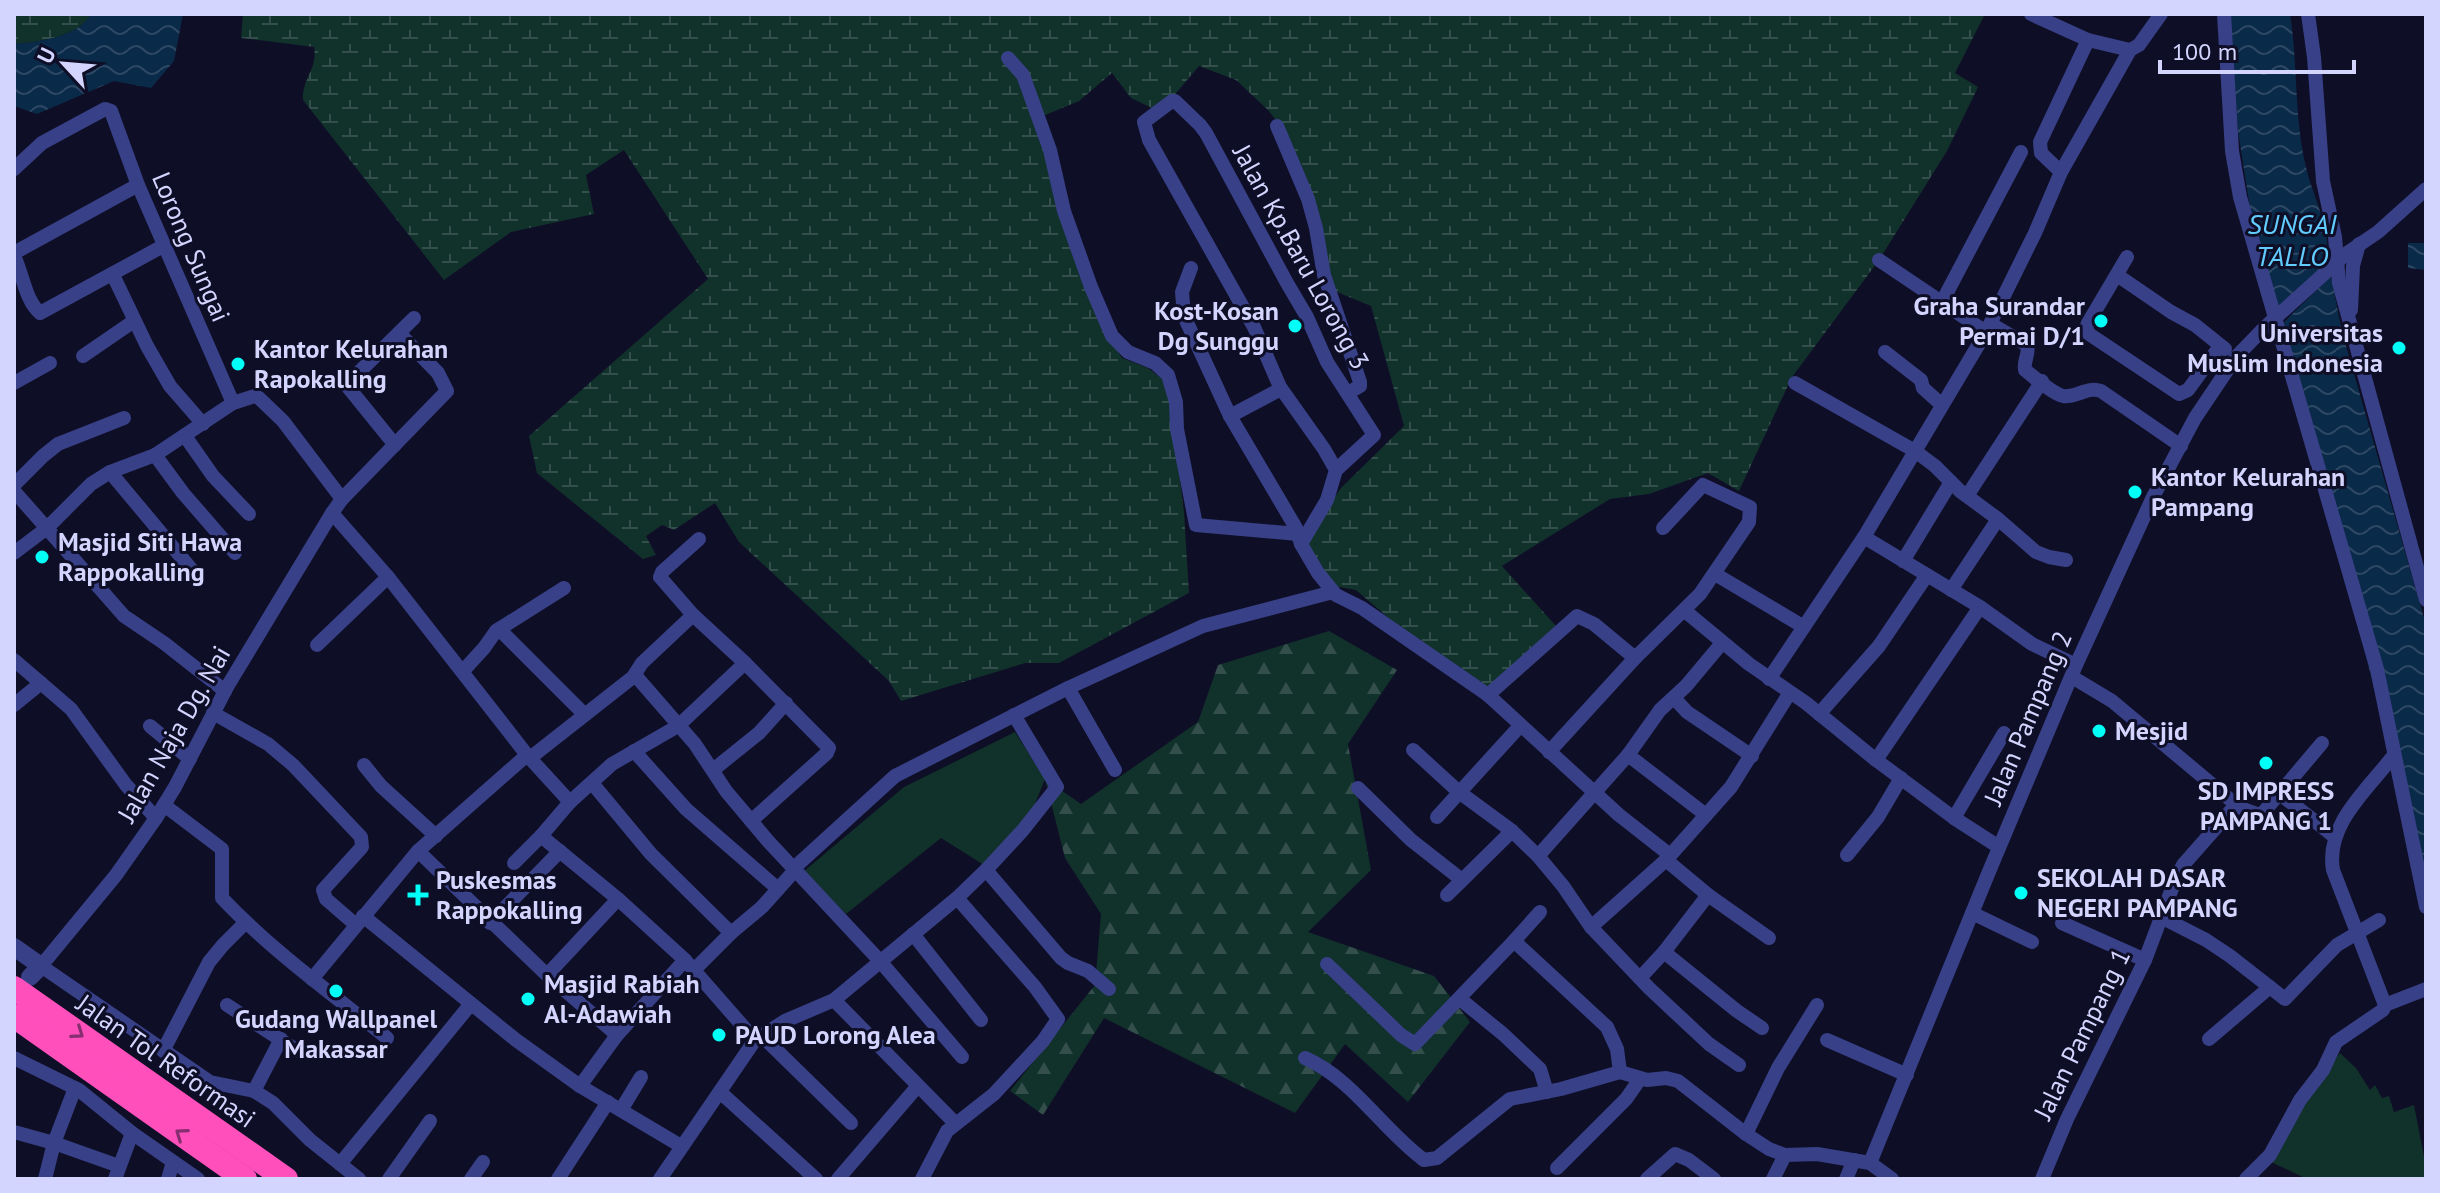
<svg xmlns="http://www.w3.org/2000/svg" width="2440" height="1193" viewBox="0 0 2440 1193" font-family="'PT Sans',sans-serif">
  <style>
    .green { fill: #11312b }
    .forest { fill: url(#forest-firs) }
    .wetland { fill: url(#wetland-marsh) }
    .water { fill: url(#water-waves) }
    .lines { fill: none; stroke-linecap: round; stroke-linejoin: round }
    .minor { stroke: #384087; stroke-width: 14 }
    .tertiary { stroke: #384087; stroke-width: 18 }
    .motorway { stroke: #ff4fbb; stroke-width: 24 }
    .oneway { stroke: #872e71 }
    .poi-dot { fill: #00fff6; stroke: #0f0e27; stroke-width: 3 }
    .labels { text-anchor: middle; stroke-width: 6; stroke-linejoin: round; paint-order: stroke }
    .street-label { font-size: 26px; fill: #d4d5ff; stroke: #0f0e27 }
    .poi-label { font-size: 26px; font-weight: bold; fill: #d4d5ff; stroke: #0f0e27; text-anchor: start }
    .water-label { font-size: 28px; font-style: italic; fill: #62ccff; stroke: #0f0e27 }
  </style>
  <defs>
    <pattern id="forest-firs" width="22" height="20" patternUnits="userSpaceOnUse" patternTransform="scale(2)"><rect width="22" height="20" fill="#11312b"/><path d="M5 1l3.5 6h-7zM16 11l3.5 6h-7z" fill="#334e4b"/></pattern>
    <pattern id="wetland-marsh" width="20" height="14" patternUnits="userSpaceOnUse" patternTransform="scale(2)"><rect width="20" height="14" fill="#11312b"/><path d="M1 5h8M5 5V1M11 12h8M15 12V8" fill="none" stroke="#334e4b"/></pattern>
    <pattern id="water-waves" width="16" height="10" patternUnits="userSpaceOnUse" patternTransform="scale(2)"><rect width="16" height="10" fill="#0a2a49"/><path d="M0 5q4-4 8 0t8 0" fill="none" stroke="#2d4864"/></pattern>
  </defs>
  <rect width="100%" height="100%" fill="#0f0e27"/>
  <!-- green -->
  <g class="green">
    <polygon points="1015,732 1045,779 1023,834 984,865 941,838 846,914 803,872 904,787"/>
    <polygon points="2340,1053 2356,1068 2370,1090 2375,1085 2382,1098 2389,1096 2394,1112 2414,1105 2426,1167 2426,1179 2307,1179 2271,1162 2305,1097"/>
  </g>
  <!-- forest -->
  <polygon class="forest" points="1329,631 1397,670 1348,744 1371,870 1308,932 1434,976 1470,1022 1408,1102 1345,1044 1295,1113 1104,1018 1043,1115 1010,1091 1095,985 1101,914 1065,858 1045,779 1081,804 1198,722 1218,665"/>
  <!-- wetland -->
  <g class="wetland">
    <path d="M14,14H91C79,37 38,42 14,44Z"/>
    <path d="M243,14H1985L1955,73L1978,87L1947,151L1879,260L1792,377L1739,491L1708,473L1649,494L1610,499L1502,566L1556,626L1488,689L1398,626L1356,590L1334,586L1305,539L1341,488L1404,426L1371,306L1332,290L1278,123L1268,110L1236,80L1199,66L1171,99L1154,109L1131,98L1112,73L1079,101L1038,118L1097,318L1122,358L1148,368L1162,379L1169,395L1184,512L1189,593L1059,663H1025L901,701L889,681L739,542L715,503L674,530L662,525L646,536L656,555L643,559L537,473L529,436L708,279L624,150L586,175L594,214L511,232L444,280L303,100C302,77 318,69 314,47L241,38Z"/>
  </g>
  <!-- water -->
  <g class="water">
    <path d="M91,14H183L174,61L151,88L114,81L37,114L14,106V44C38,42 79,37 91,14Z"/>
    <path d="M2229,14H2290C2298,64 2294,117 2306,167C2311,192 2335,237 2325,262C2320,273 2287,299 2277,309L2250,208L2238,131Z"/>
    <polygon points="2408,243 2426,243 2426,270 2408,268"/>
    <polygon points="2331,276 2342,332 2426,625 2426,888 2280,326"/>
  </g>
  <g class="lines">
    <!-- minor -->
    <g class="minor">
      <polyline points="2031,14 2088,40"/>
      <polyline points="2224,14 2232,151 2240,197 2377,669 2426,907"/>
      <polyline points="2308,14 2314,57 2323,181 2335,237 2339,283 2426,600"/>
      <polyline points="1008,58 1023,75 1050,150 1064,211 1091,287 1112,336 1128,352 1155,363 1168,375 1176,402 1177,429 1196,525 1298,534"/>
      <polyline points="1277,126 1308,199 1316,228 1324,275 1360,382 1360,386 1348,393"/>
      <polyline points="14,169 42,143 105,109 111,111 138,185 233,403"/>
      <polyline points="2061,172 2041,153 2040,142 2088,40 2130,50"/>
      <polyline points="14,253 138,185"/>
      <path d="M14,256C23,274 25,300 40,313L165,245"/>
      <polyline points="2127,257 2088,323 2086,328 2089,334 2179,394 2188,390 2220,346"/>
      <polyline points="1879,260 1986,332"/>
      <polyline points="1191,268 1182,292 1184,316 1230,416 1296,528 1301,544 1318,573 1336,595 1362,608 1488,695 1619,815 1670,855"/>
      <polyline points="113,275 147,346 170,386 203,424"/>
      <polyline points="2117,275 2171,312 2195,325 2225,349"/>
      <polyline points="1942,302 2021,152"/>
      <polyline points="2351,310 2353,266 2359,244"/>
      <path d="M1991,324L2027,345C2030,353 2023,361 2025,370C2034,377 2053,394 2063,396C2076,398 2087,386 2101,391L2181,446"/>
      <polyline points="1885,352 1921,380 1923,388 1942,405"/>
      <polyline points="83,356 134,321"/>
      <polyline points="14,383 50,363"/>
      <polyline points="1795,383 1915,451 1935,466 1960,491 1998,519 2036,552 2049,557 2066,560"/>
      <polyline points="1230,416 1281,389"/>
      <polyline points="185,436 213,476 249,514"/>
      <polyline points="395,445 348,387 352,379 414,318"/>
      <polyline points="155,455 183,493 235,553"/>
      <polyline points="110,472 197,576"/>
      <polyline points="14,485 43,456 58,444 124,418"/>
      <polyline points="14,491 124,616 164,643 225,691"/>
      <polyline points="1967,496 2042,381"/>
      <polyline points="332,513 388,577 527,755 570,802"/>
      <polyline points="1864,537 1980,607 2032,644 2076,665"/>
      <polyline points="1301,544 1327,500 1336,470 1374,435 1327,362 1307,317 1287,283 1206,133 1200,125 1175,101 1172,101 1144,122 1149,140 1254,327 1280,387 1324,449 1336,470"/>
      <polyline points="14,553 47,528 91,484 110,472 155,455 233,403 255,396 259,398 283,421 342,499"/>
      <polyline points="1903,561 1951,482"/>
      <polyline points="1715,574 1804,627"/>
      <polyline points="1951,590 1998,519"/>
      <polyline points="1685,611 1749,664 1806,703 1876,760 1954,818 1999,847"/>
      <polyline points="693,615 745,663 829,748 827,753 751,821"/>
      <polyline points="499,629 584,714"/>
      <polyline points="317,645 388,577"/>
      <polyline points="14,660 71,709 126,785 156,818"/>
      <polyline points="463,671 484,648 496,631 564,588"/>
      <polyline points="635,675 695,744 726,791 768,841 880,961 962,1057"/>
      <polyline points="1769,679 1864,537 1986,332 2035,233 2061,172 2130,50 2139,45 2161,14"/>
      <polyline points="1068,688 1115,770"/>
      <polyline points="1488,695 1577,616 1594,624 1635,658"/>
      <polyline points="1674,698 1687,712 1752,756"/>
      <polyline points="14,705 41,683"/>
      <polyline points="213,713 268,744 293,765 361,837 362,847 323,890 326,899 356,925"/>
      <polyline points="1819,714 1879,646 1927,575"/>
      <polyline points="150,726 190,759"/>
      <polyline points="1413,750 1459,792 1512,831 1538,856 1563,886 1591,927 1649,988 1709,1044 1739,1065"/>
      <polyline points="634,751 686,809 778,889"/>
      <polyline points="1549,752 1635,658 1700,594 1749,522 1750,507 1703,485 1663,528"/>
      <polyline points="1628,755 1706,815"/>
      <polyline points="530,758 633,677 642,663 693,615 660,577 662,572 699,539"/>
      <polyline points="1876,760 1980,607"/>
      <polyline points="364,765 381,786 436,836"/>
      <polyline points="713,770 759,733 786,703"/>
      <polyline points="592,783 651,854 731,933"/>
      <polyline points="1358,788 1411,840 1462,880"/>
      <polyline points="2280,794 2335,837"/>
      <path d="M164,805L222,849V898C272,951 331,993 387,1038"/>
      <polyline points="2235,806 2257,814 2262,814 2322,743"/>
      <polyline points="1437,817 1520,726"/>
      <polyline points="1954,818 2004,733"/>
      <polyline points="541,836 618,899 685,960 755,1040"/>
      <polyline points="418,851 547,975 617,1035"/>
      <polyline points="1847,855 1878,817 1901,778"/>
      <polyline points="1538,856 1628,755 1660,710 1686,686 1722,643"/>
      <polyline points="1666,860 1708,895 1769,938"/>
      <polyline points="514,863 541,836 570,802 612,764 678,726 745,663"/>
      <polyline points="795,867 895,776 1068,688 1203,626 1333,592"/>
      <polyline points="986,870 1061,958 1068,963 1088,971 1109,989"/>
      <polyline points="1447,895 1512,831"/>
      <polyline points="1972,913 2032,942"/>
      <polyline points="363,916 516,1040 580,1086 681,1146"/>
      <polyline points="2161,917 2206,940 2230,956 2285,999 2337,945 2379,920"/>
      <polyline points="490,923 560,851"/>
      <polyline points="2062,923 2145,960"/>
      <polyline points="1591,927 1666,860 1731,787 1789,694"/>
      <polyline points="913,934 981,1020"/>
      <polyline points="1514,941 1540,912"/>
      <polyline points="1664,952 1737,1011 1762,1028"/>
      <polyline points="1327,964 1401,1035 1415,1044 1514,941 1607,1027 1617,1049 1620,1072"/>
      <polyline points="694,970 731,933 762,907 796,869"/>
      <polyline points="547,975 618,899"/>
      <polyline points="1640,978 1664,952 1708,895"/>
      <polyline points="312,979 418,851 527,755"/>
      <polyline points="1460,999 1503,1034 1540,1069 1547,1092"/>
      <polyline points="834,1000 955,1123"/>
      <polyline points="227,1005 298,1051"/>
      <path d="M2385,1005L2333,870C2325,824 2369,788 2394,755"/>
      <polyline points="761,1035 851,1123"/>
      <polyline points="2209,1039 2270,987"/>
      <polyline points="1827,1040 1907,1075"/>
      <polyline points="163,1051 209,962 223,945 245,923"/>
      <polyline points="14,1058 79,1090 132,1133 198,1179"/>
      <path d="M1305,1058C1353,1079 1382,1129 1424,1160L1437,1158L1510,1099L1561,1089L1620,1072L1647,1080L1666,1078L1678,1081L1746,1134L1769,1149L1785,1155L1817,1154L1870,1163L1892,1179"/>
      <polyline points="580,1086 617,1035 685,960"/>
      <polyline points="254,1091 281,1039"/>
      <polyline points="720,1092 816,1179"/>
      <polyline points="621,1110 641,1077"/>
      <polyline points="14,1132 54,1143 119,1166"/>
      <polyline points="1746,1134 1778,1068 1817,1005"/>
      <polyline points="1870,1163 1988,874 2076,665 2153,497 2195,418 2236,357 2263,329 2347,253 2378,232 2426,189"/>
      <polyline points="340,1164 470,1005"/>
      <polyline points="1557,1168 1626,1099 1640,1079"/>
      <polyline points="45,1179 54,1143 75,1088"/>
      <polyline points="115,1179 132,1133"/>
      <polyline points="168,1179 173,1162"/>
      <polyline points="359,1179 310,1140 273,1103 254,1091 210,1082 41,966 116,875 156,818 175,787 227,687 332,513 342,499 447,391 438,373 399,333"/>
      <polyline points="389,1179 430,1121"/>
      <polyline points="471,1179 483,1162"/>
      <polyline points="558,1179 608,1102"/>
      <polyline points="660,1179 755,1040 785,1021 834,1000 957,898 986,870 1023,830 1057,787 1014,715"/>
      <polyline points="838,1179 917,1087"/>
      <polyline points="922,1179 947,1131 994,1094 1043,1041 1058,1019 1035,987 957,898"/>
      <polyline points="1647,1179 1675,1154 1689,1160 1714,1179"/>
      <polyline points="1773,1179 1785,1155"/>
      <polyline points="1846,1179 1854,1160"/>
      <polyline points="2042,1179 2067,1119 2145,960 2176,878 2183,865 2235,806 2233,802 2112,701 2072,677"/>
      <polyline points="2246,1179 2270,1155 2300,1100 2323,1070 2336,1042 2383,1010 2385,1005 2426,989"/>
    </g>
    <!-- tertiary -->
    <polyline class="tertiary" points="14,947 41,966 30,977"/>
    <!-- motorway -->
    <g class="motorway">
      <polyline points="14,988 286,1179"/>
      <polyline points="14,1016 245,1179"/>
    </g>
  </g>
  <!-- one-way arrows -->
  <defs><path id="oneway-chevron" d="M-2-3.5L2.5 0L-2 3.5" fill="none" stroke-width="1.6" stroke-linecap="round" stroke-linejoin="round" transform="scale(2)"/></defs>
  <g class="oneway">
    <use href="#oneway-chevron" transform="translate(78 1033) rotate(35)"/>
    <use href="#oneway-chevron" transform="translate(181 1134) rotate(-145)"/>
  </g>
  <!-- markers -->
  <g class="poi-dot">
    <circle cx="2101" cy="321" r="8"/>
    <circle cx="1295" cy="326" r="8"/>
    <circle cx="2399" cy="348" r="8"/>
    <circle cx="238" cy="364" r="8"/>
    <circle cx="2135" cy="492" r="8"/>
    <circle cx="42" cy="557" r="8"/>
    <circle cx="2099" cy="731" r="8"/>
    <circle cx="2266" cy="763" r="8"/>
    <circle cx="2021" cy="893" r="8"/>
    <path d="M414 883h8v8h8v8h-8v8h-8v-8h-8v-8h8z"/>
    <circle cx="336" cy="991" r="8"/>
    <circle cx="528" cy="999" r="8"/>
    <circle cx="719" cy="1035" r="8"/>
  </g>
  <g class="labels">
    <!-- street labels -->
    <g class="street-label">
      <text transform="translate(191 247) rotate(67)" y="9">Lorong Sungai</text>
      <text transform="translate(1301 257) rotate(61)" y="9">Jalan Kp.Baru Lorong 3</text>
      <text transform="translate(2028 718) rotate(-67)" y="9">Jalan Pampang 2</text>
      <text transform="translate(174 734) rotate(-60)" y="9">Jalan Naja Dg. Nai</text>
      <text transform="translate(2082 1034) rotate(-64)" y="9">Jalan Pampang 1</text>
      <text transform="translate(166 1061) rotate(35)" y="9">Jalan Tol Reformasi</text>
    </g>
    <!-- poi labels -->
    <g class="poi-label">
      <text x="2085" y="315" text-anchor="end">Graha Surandar<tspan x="2085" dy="30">Permai D/1</tspan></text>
      <text x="1279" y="320" text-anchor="end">Kost-Kosan<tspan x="1279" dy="30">Dg Sunggu</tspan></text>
      <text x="2383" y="342" text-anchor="end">Universitas<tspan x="2383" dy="30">Muslim Indonesia</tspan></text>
      <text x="254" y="358">Kantor Kelurahan<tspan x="254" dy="30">Rapokalling</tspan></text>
      <text x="2151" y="486">Kantor Kelurahan<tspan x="2151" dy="30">Pampang</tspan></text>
      <text x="58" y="551">Masjid Siti Hawa<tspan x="58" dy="30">Rappokalling</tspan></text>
      <text x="2115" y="740">Mesjid</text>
      <text x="2266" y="800" text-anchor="middle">SD IMPRESS<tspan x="2266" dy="30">PAMPANG 1</tspan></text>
      <text x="2037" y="887">SEKOLAH DASAR<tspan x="2037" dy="30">NEGERI PAMPANG</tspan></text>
      <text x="436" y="889">Puskesmas<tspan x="436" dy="30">Rappokalling</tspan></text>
      <text x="544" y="993">Masjid Rabiah<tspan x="544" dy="30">Al-Adawiah</tspan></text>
      <text x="336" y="1028" text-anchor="middle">Gudang Wallpanel<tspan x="336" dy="30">Makassar</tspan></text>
      <text x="735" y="1044">PAUD Lorong Alea</text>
    </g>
    <!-- water labels -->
    <g class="water-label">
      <text x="2292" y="234">SUNGAI<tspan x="2292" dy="32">TALLO</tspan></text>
    </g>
  </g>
  <!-- border -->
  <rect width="2440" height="1193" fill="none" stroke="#d4d5ff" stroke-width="32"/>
  <!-- north arrow -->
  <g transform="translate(64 64) rotate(296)" stroke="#0f0e27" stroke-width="6" paint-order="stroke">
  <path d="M0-6L14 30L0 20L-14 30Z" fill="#d4d5ff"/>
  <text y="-12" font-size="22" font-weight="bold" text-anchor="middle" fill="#d4d5ff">U</text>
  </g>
  <!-- scale -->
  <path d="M2160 60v12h194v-12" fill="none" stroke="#d4d5ff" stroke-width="4"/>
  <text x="2172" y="60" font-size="24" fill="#d4d5ff" stroke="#0f0e27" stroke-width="6" paint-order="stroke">100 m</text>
</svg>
